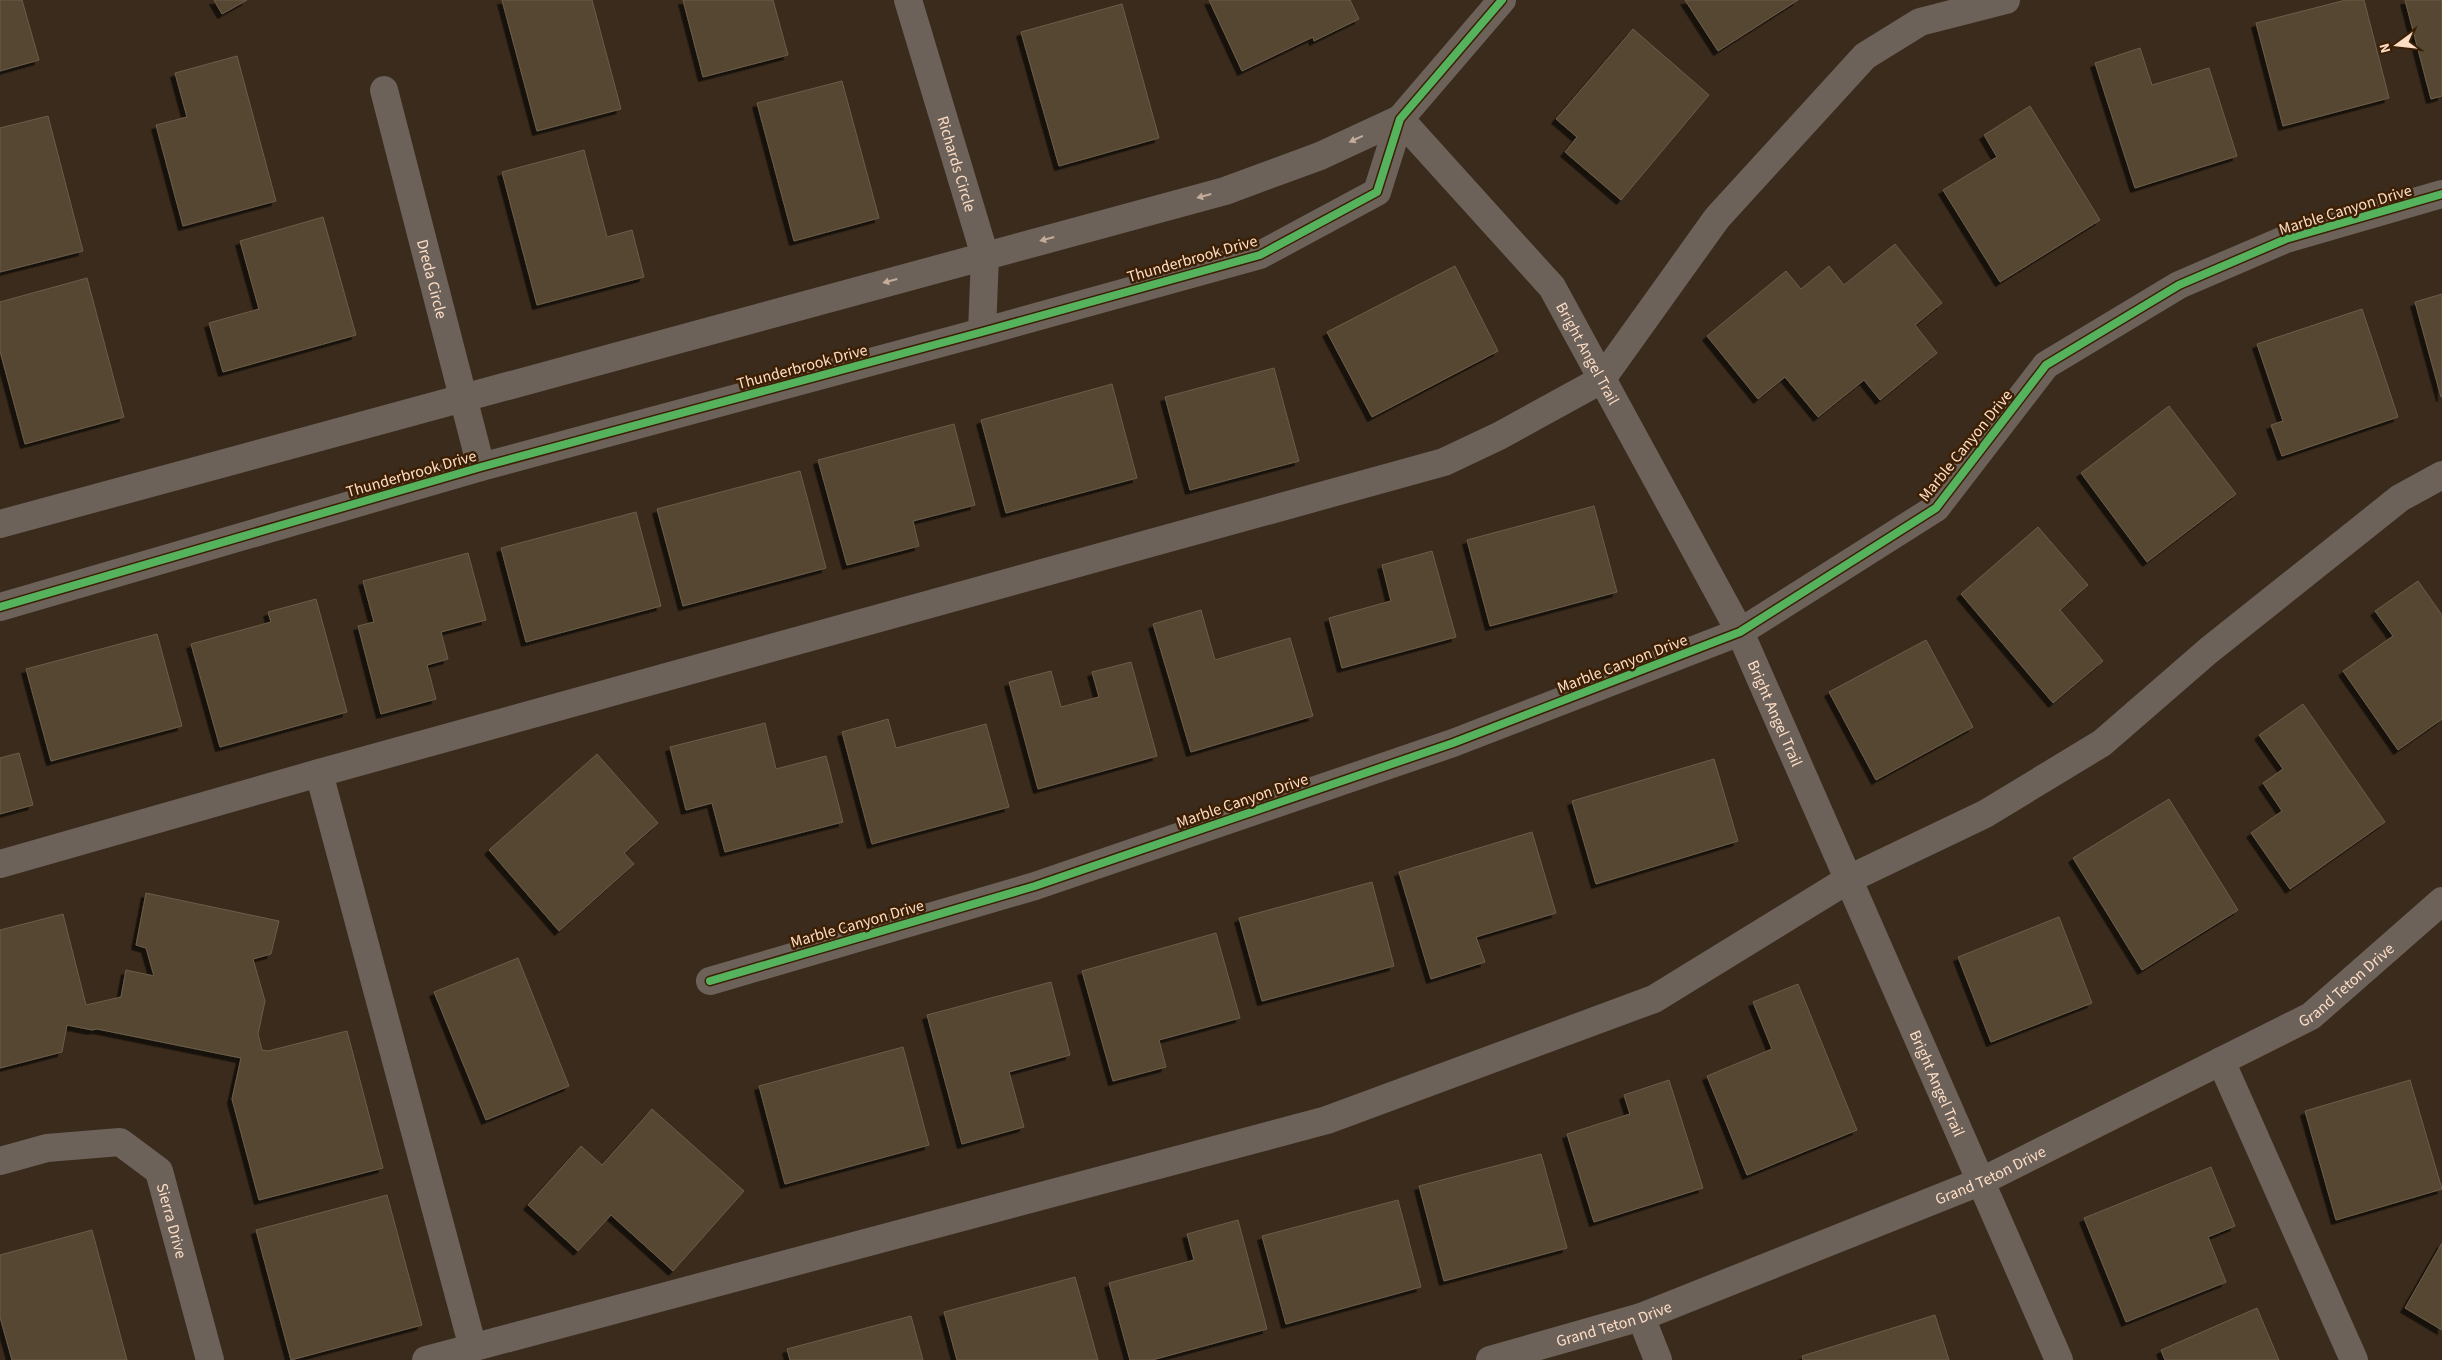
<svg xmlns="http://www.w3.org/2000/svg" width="2442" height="1360" viewBox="0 0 2442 1360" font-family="'Source Sans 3',sans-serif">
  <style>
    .building { fill: #554630; stroke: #6c5d4a; filter: url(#shadow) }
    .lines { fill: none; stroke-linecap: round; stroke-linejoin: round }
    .minor { stroke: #6c625a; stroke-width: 28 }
    .cycleway-casing { stroke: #3c2005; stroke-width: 11 }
    .cycleway { stroke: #56b35d; stroke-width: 8 }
    .oneway { fill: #c4ac9a }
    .labels { text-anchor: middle; stroke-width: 5; stroke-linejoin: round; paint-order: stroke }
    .street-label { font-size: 16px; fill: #feddc5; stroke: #3c2005 }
  </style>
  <defs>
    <filter id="shadow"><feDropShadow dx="-4.5" dy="4.5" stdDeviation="0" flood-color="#0009"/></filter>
  </defs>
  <rect width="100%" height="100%" fill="#3a2b1c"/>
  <!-- building -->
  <g class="building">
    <polygon points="0,0 22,0 39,60 0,71"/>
    <polygon points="214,0 247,0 222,14"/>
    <polygon points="502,0 592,0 621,109 537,131"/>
    <polygon points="683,0 773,0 788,55 703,77"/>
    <polygon points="1209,0 1350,0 1359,19 1314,41 1313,37 1242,71"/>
    <polygon points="1685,0 1798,0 1718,51"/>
    <polygon points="2346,0 2364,0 2389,98 2283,126 2256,23"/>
    <polygon points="2405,0 2442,0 2442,96 2431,99"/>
    <polygon points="1122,4 1159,138 1059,166 1021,32"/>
    <polygon points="1633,29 1709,95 1621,200 1565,152 1577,137 1556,119"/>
    <polygon points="2140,48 2152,85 2209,68 2237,156 2135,188 2095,63"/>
    <polygon points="237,56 276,201 183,226 156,125 187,117 175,73"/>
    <polygon points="842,81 879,218 794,241 757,103"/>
    <polygon points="2030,106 2100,220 2000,282 1943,190 1997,157 1984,135"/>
    <polygon points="48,116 83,251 0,272 0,128"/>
    <polygon points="584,150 607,237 632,230 644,277 537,305 502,172"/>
    <polygon points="323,217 356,335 223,372 209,323 259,309 240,241"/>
    <polygon points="1895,244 1942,303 1915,325 1937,353 1880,400 1864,380 1818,417 1785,377 1758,399 1707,336 1786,271 1801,289 1829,266 1844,285"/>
    <polygon points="1455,266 1498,351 1372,417 1327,332"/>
    <polygon points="87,278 124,417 25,444 0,351 0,302"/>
    <polygon points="2442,294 2442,397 2441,397 2415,302"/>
    <polygon points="2362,309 2398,417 2282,456 2271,425 2283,421 2257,344"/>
    <polygon points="1274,368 1299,461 1190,490 1165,397"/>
    <polygon points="1112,384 1137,478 1006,513 981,420"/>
    <polygon points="2169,406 2236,494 2147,562 2081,473"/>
    <polygon points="954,424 975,505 913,521 919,546 847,565 818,460"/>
    <polygon points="800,471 826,568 683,606 657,509"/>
    <polygon points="1594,506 1617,592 1490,626 1467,540"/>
    <polygon points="636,512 661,606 526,642 501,548"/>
    <polygon points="2038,527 2088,585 2060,610 2103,661 2053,703 1961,594"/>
    <polygon points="1432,551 1456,637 1342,668 1329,618 1391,601 1382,565"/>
    <polygon points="468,553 486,620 441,632 448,659 427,665 436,699 381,714 358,626 374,622 363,581"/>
    <polygon points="2418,581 2442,615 2442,719 2398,750 2343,671 2393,636 2375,611"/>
    <polygon points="316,599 347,712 220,747 191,644 271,622 268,612"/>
    <polygon points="1201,610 1215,660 1290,638 1313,716 1191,752 1153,624"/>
    <polygon points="157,634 182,726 51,761 26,669"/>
    <polygon points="1926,640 1973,727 1876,780 1829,692"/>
    <polygon points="1131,662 1157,756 1038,789 1009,682 1051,671 1061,707 1099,697 1092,672"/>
    <polygon points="2303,704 2385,822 2290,889 2251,833 2282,811 2263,783 2283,769 2259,735"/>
    <polygon points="888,719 896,748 986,724 1009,807 872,844 842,732"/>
    <polygon points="765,723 776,769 826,756 843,822 725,852 712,803 686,810 670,747"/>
    <polygon points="19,753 33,805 0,814 0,758"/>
    <polygon points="597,754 658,823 624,853 634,864 559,931 489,850"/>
    <polygon points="1714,759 1738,841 1596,884 1572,801"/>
    <polygon points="2169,799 2238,910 2142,970 2073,858"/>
    <polygon points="1532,832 1556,913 1476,937 1485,962 1431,979 1399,872"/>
    <polygon points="1372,882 1394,966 1262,1001 1239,918"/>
    <polygon points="146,893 279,921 271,954 253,959 265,1001 258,1034 262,1050 268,1051 347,1031 383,1168 259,1200 232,1099 241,1058 97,1029 92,1030 67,1025 62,1052 0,1068 0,930 63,914 86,1005 121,997 126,970 154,976 146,948 136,945"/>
    <polygon points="2059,917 2092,1003 1991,1042 1958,957"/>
    <polygon points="1216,933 1240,1018 1159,1040 1166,1067 1113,1081 1082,971"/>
    <polygon points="518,958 569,1086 486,1120 434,992"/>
    <polygon points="1051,982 1070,1055 1009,1072 1024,1127 962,1144 927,1015"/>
    <polygon points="1798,984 1857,1130 1747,1175 1707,1076 1772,1049 1753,1002"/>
    <polygon points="903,1047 929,1145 785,1184 759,1086"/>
    <polygon points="1669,1080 1703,1188 1594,1222 1567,1134 1630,1114 1624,1095"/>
    <polygon points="2410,1080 2442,1189 2336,1220 2305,1111"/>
    <polygon points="652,1109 744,1191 673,1271 611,1215 578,1251 528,1205 581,1146 602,1165"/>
    <polygon points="1541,1154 1567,1248 1444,1281 1419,1186"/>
    <polygon points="2211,1167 2235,1226 2208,1237 2226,1282 2126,1322 2084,1218"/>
    <polygon points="387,1195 422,1325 291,1360 256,1230"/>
    <polygon points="1398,1200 1421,1287 1286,1324 1262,1236"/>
    <polygon points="1238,1220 1267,1329 1152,1360 1130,1360 1109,1283 1194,1260 1187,1234"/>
    <polygon points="92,1230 127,1360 12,1360 0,1317 0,1255"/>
    <polygon points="2442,1243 2442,1330 2405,1308"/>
    <polygon points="1075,1277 1098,1360 957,1360 944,1312"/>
    <polygon points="2257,1308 2279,1360 2165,1360 2161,1350"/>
    <polygon points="1935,1315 1949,1360 1803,1360 1802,1356"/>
    <polygon points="911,1316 923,1360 790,1360 787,1349"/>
  </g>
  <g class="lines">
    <!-- minor -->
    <g class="minor">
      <path id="s1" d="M908,0L985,256L982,332"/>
      <path id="s2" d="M384,90L481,467"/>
      <path id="s3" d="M1400,119L1552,287L1740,632L2059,1360"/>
      <polyline points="0,524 1225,191 1320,156 1400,119"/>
      <polyline points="0,607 481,467 982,332 1260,255 1377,192 1400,119 1502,0"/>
      <polyline points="319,773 473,1348"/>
      <polyline points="0,864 319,773 1444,462 1499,436 1601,380 1717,218 1865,56 1920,22 2006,0"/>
      <polyline points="710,981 1035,886 1453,743 1740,632 1936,508 2046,365 2179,285 2286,239 2442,194"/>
      <polyline points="2221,1061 2354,1360"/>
      <path id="s4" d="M0,1161L47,1148L120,1142L159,1171L210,1360"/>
      <polyline points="1641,1317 1658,1360"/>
      <polyline points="426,1360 1327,1120 1654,999 1849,879 1985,814 2102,743 2208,651 2400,498 2442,475"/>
      <path id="s5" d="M1490,1360L1641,1317L1982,1181L2311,1016L2442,901"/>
    </g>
    <defs>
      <g id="cycleway">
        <polyline points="0,607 481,467 982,332 1260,255 1377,192 1400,119 1502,0"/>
        <polyline points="710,981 1035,886 1453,743 1740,632 1936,508 2046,365 2179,285 2286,239 2442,194"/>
      </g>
    </defs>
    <!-- cycleway casing -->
    <use href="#cycleway" class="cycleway-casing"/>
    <!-- cycleway -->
    <use href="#cycleway" class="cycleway"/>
  </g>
  <!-- one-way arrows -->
  <defs><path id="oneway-solid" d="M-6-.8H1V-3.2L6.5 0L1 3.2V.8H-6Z" transform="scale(1.25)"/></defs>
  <g class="oneway">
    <use href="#oneway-solid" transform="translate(1356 139) rotate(155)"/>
    <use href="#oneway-solid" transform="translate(1204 196) rotate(165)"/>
    <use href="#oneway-solid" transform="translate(1047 239) rotate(165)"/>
    <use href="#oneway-solid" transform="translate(890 281) rotate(165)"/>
  </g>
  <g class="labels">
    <!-- street labels -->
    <g class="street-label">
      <text dy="6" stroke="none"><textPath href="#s1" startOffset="171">Richards Circle</textPath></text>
      <text transform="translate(2345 209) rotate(-17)" y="6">Marble Canyon Drive</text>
      <text transform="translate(1192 258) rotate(-16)" y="6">Thunderbrook Drive</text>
      <text dy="6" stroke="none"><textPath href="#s2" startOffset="195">Dreda Circle</textPath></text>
      <text dy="6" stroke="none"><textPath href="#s3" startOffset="302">Bright Angel Trail</textPath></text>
      <text transform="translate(802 366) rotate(-15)" y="6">Thunderbrook Drive</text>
      <text transform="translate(1965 445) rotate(-51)" y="6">Marble Canyon Drive</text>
      <text transform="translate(411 473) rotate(-16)" y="6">Thunderbrook Drive</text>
      <text transform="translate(1622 663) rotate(-21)" y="6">Marble Canyon Drive</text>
      <text dy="6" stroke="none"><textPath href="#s3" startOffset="708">Bright Angel Trail</textPath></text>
      <text transform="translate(1242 800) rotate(-19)" y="6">Marble Canyon Drive</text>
      <text transform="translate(857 923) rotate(-16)" y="6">Marble Canyon Drive</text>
      <text dy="6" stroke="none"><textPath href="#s5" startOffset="939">Grand Teton Drive</textPath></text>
      <text dy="6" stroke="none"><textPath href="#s3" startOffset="1112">Bright Angel Trail</textPath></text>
      <text dy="6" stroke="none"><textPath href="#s5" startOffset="534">Grand Teton Drive</textPath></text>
      <text dy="6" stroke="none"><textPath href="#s4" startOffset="222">Sierra Drive</textPath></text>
      <text dy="6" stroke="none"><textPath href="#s5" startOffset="129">Grand Teton Drive</textPath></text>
    </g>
  </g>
  <!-- north arrow -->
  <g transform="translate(2397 45) rotate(255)" stroke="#3c2005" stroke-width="4" paint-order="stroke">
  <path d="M0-4L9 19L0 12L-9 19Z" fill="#feddc5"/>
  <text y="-8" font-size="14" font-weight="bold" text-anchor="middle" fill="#feddc5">N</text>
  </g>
</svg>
